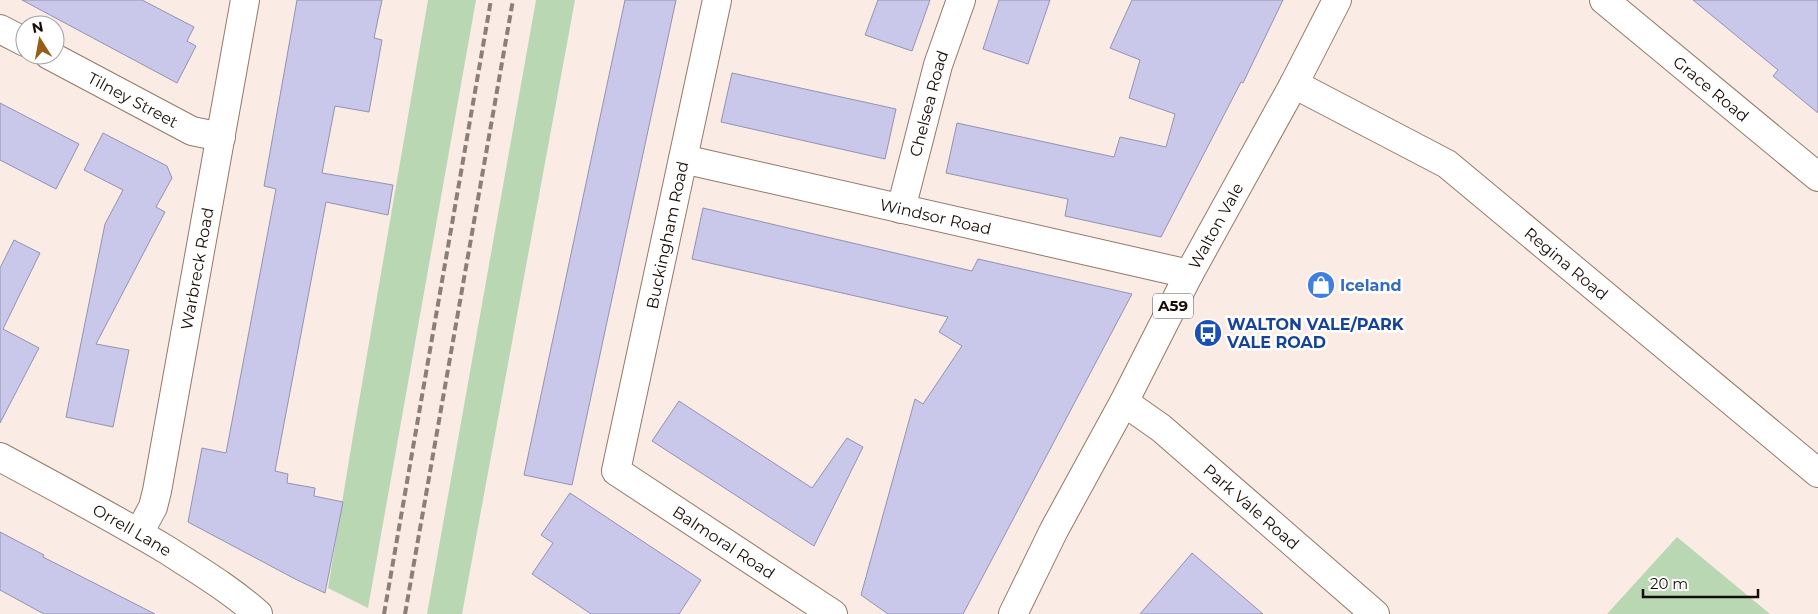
<svg xmlns="http://www.w3.org/2000/svg" width="1818" height="614" viewBox="0 0 1818 614" font-family="Montserrat,sans-serif">
  <style>
    .green { fill: #bad7b3 }
    .building { fill: #c9c8ea; stroke: #9392b2 }
    .lines { fill: none; stroke-linecap: round; stroke-linejoin: round }
    .minor-casing { stroke: #967866; stroke-width: 30 }
    .highway-casing { stroke: #967866; stroke-width: 30 }
    .minor { stroke: #fff; stroke-width: 28 }
    .highway { stroke: #fff; stroke-width: 28 }
    .rail { stroke: #8b7f78; stroke-width: 4; stroke-dasharray: 8 4; stroke-linecap: butt }
    .labels { text-anchor: middle; stroke-width: 5; stroke-linejoin: round; paint-order: stroke }
    .shield { fill: #fff; stroke: #5d5551; stroke-width: 1 }
    .shield-label { font-size: 15px; font-weight: bold; fill: #170c06 }
    .street-label { font-size: 16px; fill: #170c06; stroke: #fff }
    .shop-label { font-size: 16px; font-weight: bold; fill: #366cbe; stroke: #fff; text-anchor: start }
    .transit-label { font-size: 16px; font-weight: bold; fill: #164399; stroke: #fff; text-anchor: start }
  </style>
  <rect width="100%" height="100%" fill="#faece4"/>
  <!-- green -->
  <g class="green">
    <polygon points="428,0 476,0 368,608 328,588 352,442"/>
    <polygon points="536,0 575,0 462,614 427,614"/>
    <polygon points="1677,537 1770,614 1607,614"/>
  </g>
  <!-- building -->
  <g class="building">
    <polygon points="22,0 142,0 194,27 187,41 196,46 177,83"/>
    <polygon points="297,0 382,0 374,38 382,40 369,112 335,106 322,173 393,185 388,215 326,202 275,471 288,474 287,483 315,488 314,496 343,502 325,593 297,580 188,522 202,448 226,453 276,189 264,186"/>
    <polygon points="625,0 676,0 572,485 524,475"/>
    <polygon points="878,0 930,0 912,51 865,35"/>
    <polygon points="999,0 1050,0 1028,64 983,49"/>
    <polygon points="1132,0 1283,0 1243,83 1241,82 1161,237 1065,216 1068,199 946,173 957,123 1114,157 1120,137 1166,147 1175,114 1129,98 1140,60 1110,48"/>
    <polygon points="1693,0 1818,0 1818,113 1773,76 1778,70"/>
    <polygon points="732,73 896,109 885,159 721,122"/>
    <polygon points="0,103 79,144 56,189 0,160"/>
    <polygon points="103,133 167,166 172,178 156,207 165,212 96,344 129,350 113,427 66,417 105,224 123,190 84,170"/>
    <polygon points="703,208 972,271 978,259 1132,294 963,614 888,614 861,595 915,399 923,404 962,346 939,332 948,317 692,259"/>
    <polygon points="14,240 40,253 3,329 39,348 0,423 0,268"/>
    <polygon points="679,401 812,488 847,438 863,447 814,546 652,441"/>
    <polygon points="570,493 701,580 679,614 591,614 532,574 553,543 541,535"/>
    <polygon points="0,532 44,555 43,557 155,614 44,614 0,590"/>
    <polygon points="1192,553 1263,614 1140,614"/>
  </g>
  <g class="lines">
    <defs>
      <g id="minor">
        <path id="s1" d="M717,0L616,471L833,614"/>
        <path id="s2" d="M1604,0L1818,177"/>
        <polyline points="0,29 25,42"/>
        <path id="s3" d="M49,55L192,131L221,137"/>
        <path id="s4" d="M1294,84L1447,164L1818,473"/>
        <path id="s5" d="M683,159L1189,274"/>
        <path id="s6" d="M901,209L938,65L961,0"/>
        <path id="s7" d="M1124,402L1161,428L1375,614"/>
        <path id="s8" d="M0,457C56,487 112,517 167,550C198,570 230,589 258,614"/>
        <path id="s9" d="M139,533L153,507L157,491L245,0"/>
      </g>
      <g id="highway">
        <path id="s10" d="M1013,614L1054,530L1124,402L1189,274L1294,84L1337,0"/>
      </g>
    </defs>
    <!-- minor casing -->
    <use href="#minor" class="minor-casing"/>
    <!-- highway casing -->
    <use href="#highway" class="highway-casing"/>
    <!-- minor -->
    <use href="#minor" class="minor"/>
    <!-- highway -->
    <use href="#highway" class="highway"/>
    <!-- rail -->
    <g class="rail">
      <polyline points="384,614 491,0"/>
      <polyline points="405,614 513,0"/>
    </g>
  </g>
  <!-- icons -->
  <defs>
    <symbol id="shop-disc" viewBox="-11 -11 22 22"><circle r="9.5" fill="#3f7fe0" stroke="#fff"/><path d="M-5-2.5h2.3a2.7 3.5 0 0 1 5.4 0H5L5.5 6h-11ZM-1.5-2.5h3a1.5 2.3 0 0 0-3 0Z" fill="#fff"/></symbol>
    <symbol id="bus-disc" viewBox="-11 -11 22 22"><circle r="9.5" fill="#1a4fb4" stroke="#fff"/><path d="M-5-6H5V4H4V6H2V4H-2V6H-4V4H-5ZM-3.5-4V0h7V-4ZM-3.5 1.2v1.5H-2V1.2ZM2 1.2v1.5H3.5V1.2Z" fill="#fff"/></symbol>
  </defs>
  <g fill-rule="evenodd">
    <use href="#shop-disc" x="1305" y="269" width="32" height="32"/>
    <use href="#bus-disc" x="1192" y="317" width="32" height="32"/>
  </g>
  <g class="labels">
    <!-- shield labels -->
    <rect class="shield" x="1153" y="293.5" width="40" height="25" rx="4"/>
    <g class="shield-label">
      <text x="1173" y="311">A59</text>
    </g>
    <!-- street labels -->
    <g class="street-label">
      <text dy="6" stroke="none"><textPath href="#s2" startOffset="139">Grace Road</textPath></text>
      <text dy="6" stroke="none"><textPath href="#s3" startOffset="95">Tilney Street</textPath></text>
      <text dy="6" stroke="none"><textPath href="#s6" startOffset="109">Chelsea Road</textPath></text>
      <text dy="6" stroke="none"><textPath href="#s5" startOffset="259">Windsor Road</textPath></text>
      <text dy="6" stroke="none"><textPath href="#s10" startOffset="438">Walton Vale</textPath></text>
      <text transform="translate(667 235) rotate(-78)" y="6">Buckingham Road</text>
      <text dy="6" stroke="none"><textPath href="#s4" startOffset="328">Regina Road</textPath></text>
      <text dy="6" stroke="none"><textPath href="#s9" startOffset="272">Warbreck Road</textPath></text>
      <text dy="6" stroke="none"><textPath href="#s7" startOffset="165">Park Vale Road</textPath></text>
      <text dy="6" stroke="none"><textPath href="#s8" startOffset="151">Orrell Lane</textPath></text>
      <text dy="6" stroke="none"><textPath href="#s1" startOffset="611">Balmoral Road</textPath></text>
    </g>
    <!-- shop labels -->
    <g class="shop-label">
      <text x="1340" y="291">Iceland</text>
    </g>
    <!-- transit labels -->
    <g class="transit-label">
      <text x="1227" y="330">WALTON VALE/PARK<tspan x="1227" dy="18">VALE ROAD</tspan></text>
    </g>
  </g>
  <!-- north arrow -->
  <g transform="translate(40 40) rotate(349)"><circle r="24" fill="#ffffff" stroke="#a29e9b"/>
  <path d="M0-4L9 19L0 12L-9 19Z" fill="#965f17"/>
  <text y="-8" font-size="14" font-weight="bold" text-anchor="middle" fill="#170c06">N</text>
  </g>
  <!-- scale -->
  <path d="M1643 589v8h115v-8" fill="none" stroke="#170c06" stroke-width="2.5"/>
  <text x="1650" y="589" font-size="15" fill="#170c06" stroke="#ffffff" stroke-width="4" paint-order="stroke">20 m</text>
</svg>
